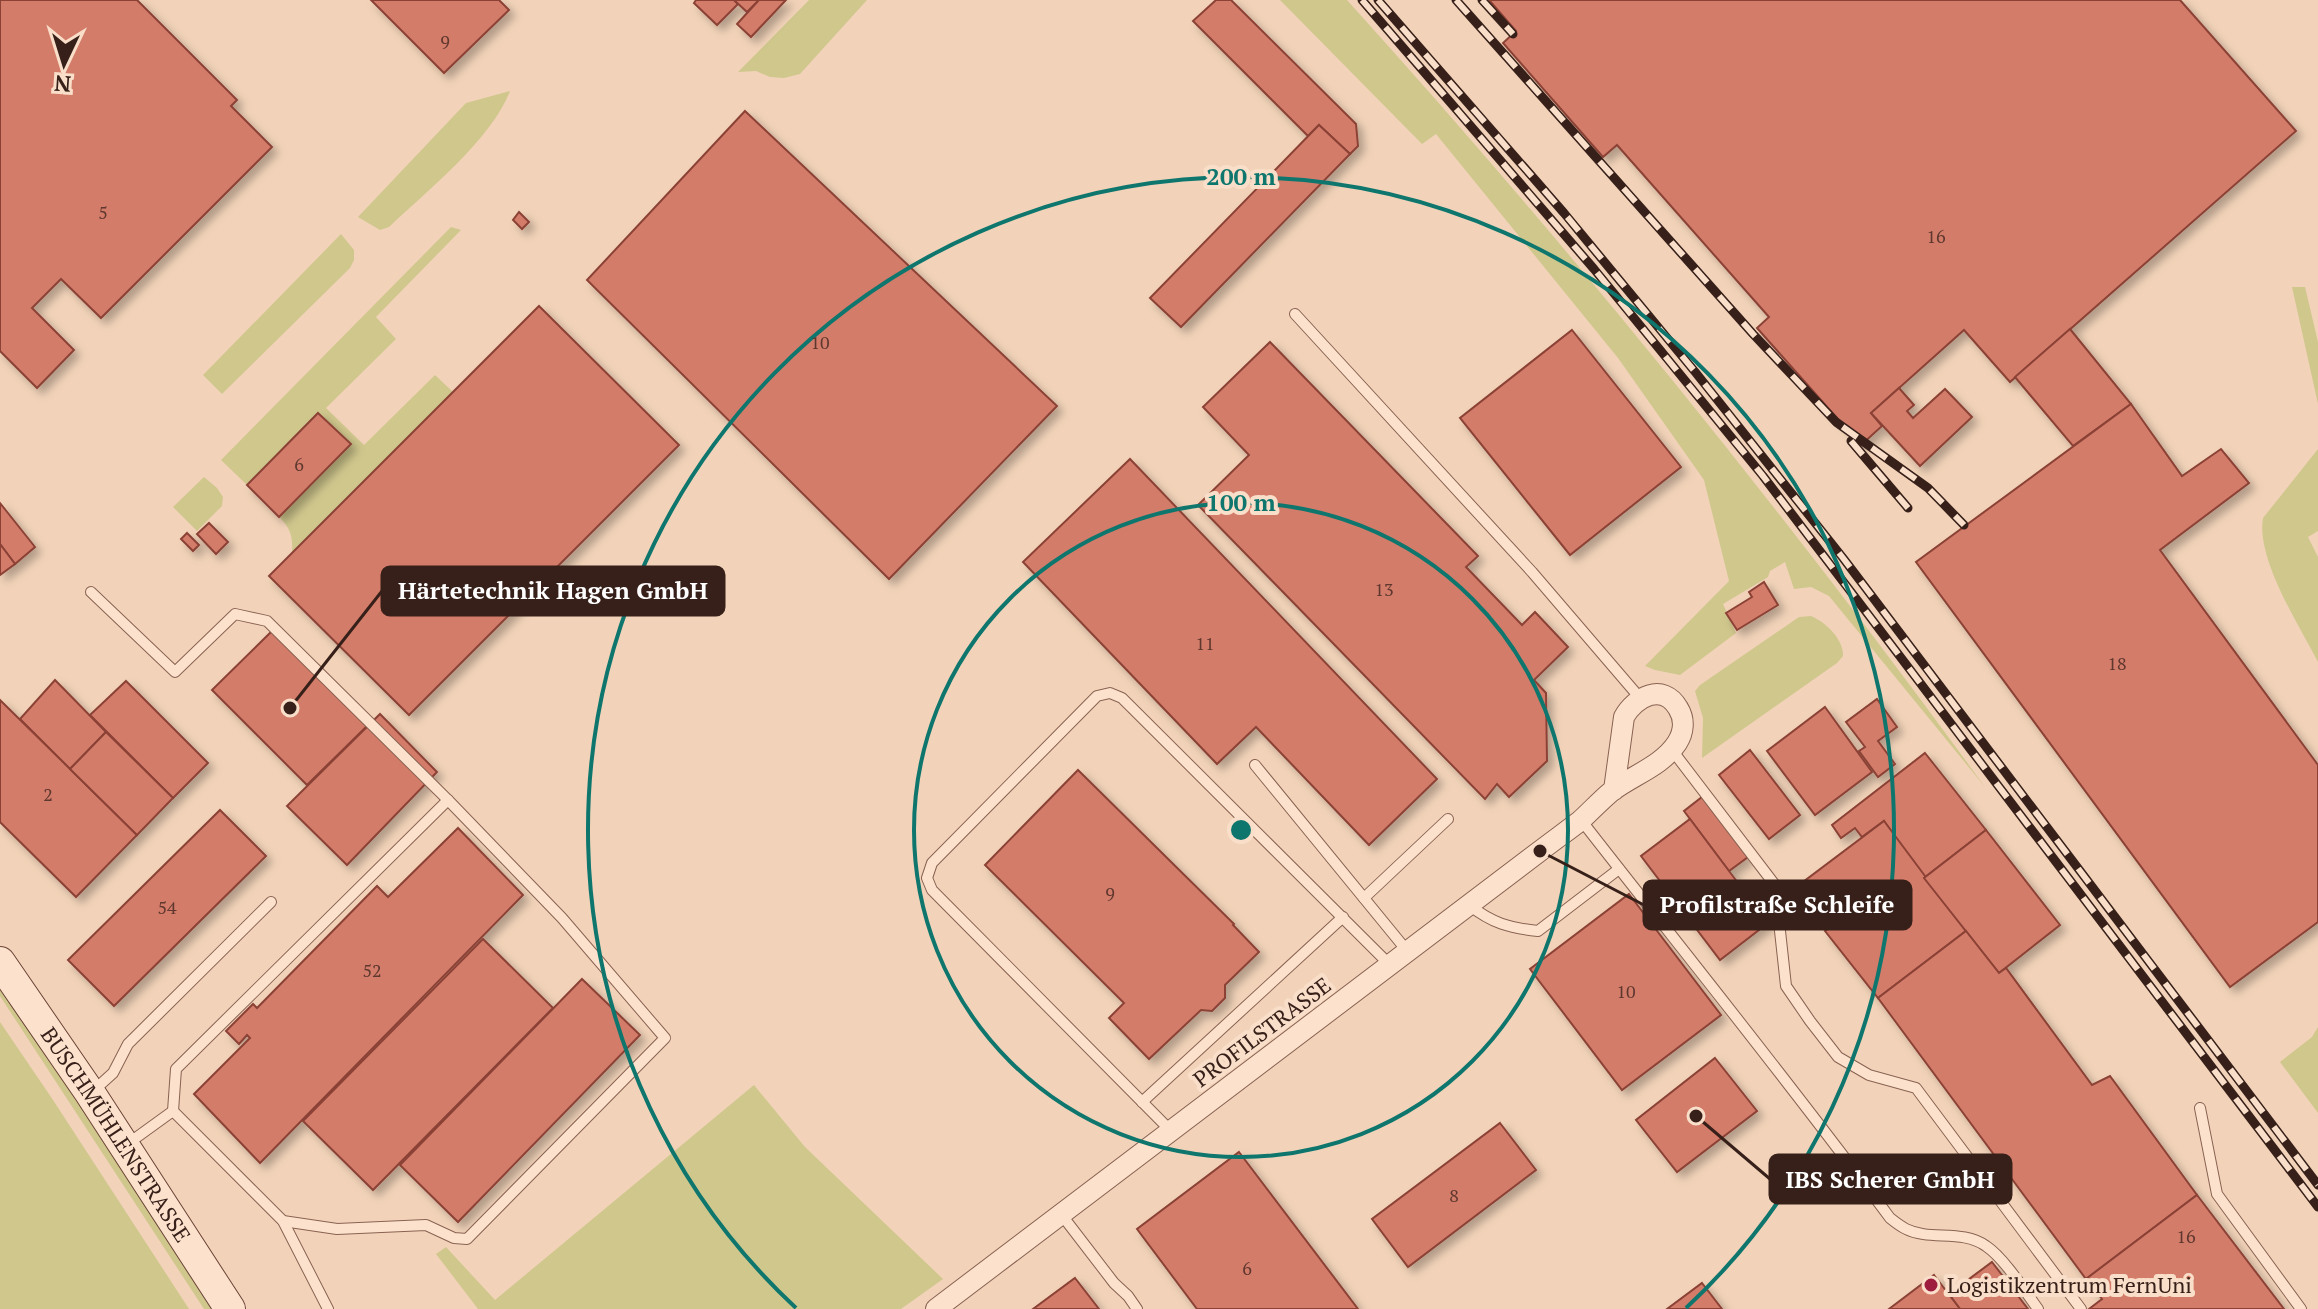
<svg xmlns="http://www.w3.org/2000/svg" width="2318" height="1309" viewBox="0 0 2318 1309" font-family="'PT Serif',serif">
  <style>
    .grass { fill: #d0c78d }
    .building { fill: #d47c6b; stroke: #8b4236; stroke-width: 2; filter: url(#shadow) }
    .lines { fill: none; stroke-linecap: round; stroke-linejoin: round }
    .lane-casing { stroke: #896252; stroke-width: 12 }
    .street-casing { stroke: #896252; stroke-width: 22 }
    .secondary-casing { stroke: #6b4336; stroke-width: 32 }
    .lane { stroke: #fce2cd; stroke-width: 10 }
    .street { stroke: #fce2cd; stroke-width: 20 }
    .secondary { stroke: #fce2cd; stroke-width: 30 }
    .rail-casing { stroke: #372019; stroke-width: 9 }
    .rail { stroke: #f9dfc9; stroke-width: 6; stroke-dasharray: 18; stroke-linecap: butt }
    .ring { fill: none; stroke: #0f766e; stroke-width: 4 }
    .poi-dot { fill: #9e1d3e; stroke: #f9dfc9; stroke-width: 3 }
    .labels { text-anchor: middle; stroke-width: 8; stroke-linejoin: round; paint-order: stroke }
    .number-label { font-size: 18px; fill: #5e372e }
    .street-label { font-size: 22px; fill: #372019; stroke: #f9dfc9 }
    .poi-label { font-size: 22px; fill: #372019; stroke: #f9dfc9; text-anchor: start }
    .centre { fill: #0f766e; stroke: #f9dfc9; stroke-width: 4 }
    .ring-label { font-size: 24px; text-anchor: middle; font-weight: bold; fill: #0f766e; stroke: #f9dfc9; stroke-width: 8; stroke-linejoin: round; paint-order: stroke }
    .leader { fill: none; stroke: #372019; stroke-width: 3 }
    .callout-dot { fill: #372019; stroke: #f9dfc9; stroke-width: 3 }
    .callout { fill: #372019; stroke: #372019; stroke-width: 3 }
    .callout-label { font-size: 24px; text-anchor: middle; font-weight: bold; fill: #fff }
  </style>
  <defs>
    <filter id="shadow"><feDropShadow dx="5.5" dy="5.5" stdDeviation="4" flood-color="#0004"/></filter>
  </defs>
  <rect width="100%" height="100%" fill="#f2d3b9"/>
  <!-- grass -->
  <g class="grass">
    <polygon points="809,0 867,0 800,74 784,78 770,77 756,71 738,72"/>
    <path d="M1280,0H1347C1573,250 1786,514 1985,787L1829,596L1811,587L1794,589L1785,562L1770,571L1768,577L1723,604L1736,633L1680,675L1655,670L1645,666L1729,581L1704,480L1618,358L1436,134L1422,144Z"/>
    <path d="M510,91C491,140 427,191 389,227L380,230L358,217L466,103Z"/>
    <path d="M451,227L461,230L376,317L396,339L326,408L364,445L435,375L453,392L292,553C293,538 291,528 279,517L350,444L318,413L247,485L221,460Z"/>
    <polygon points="341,234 354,250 354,260 350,268 222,394 203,375"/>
    <polygon points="2292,287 2305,287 2318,342 2318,404"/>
    <path d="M2318,449V531L2308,537L2318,557V662C2299,625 2256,559 2263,518Z"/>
    <polygon points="204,477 217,488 223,497 222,506 197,531 173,507"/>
    <path d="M1811,616C1826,622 1844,640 1843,656L1837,663L1702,758L1703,718L1695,691L1700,685L1799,617Z"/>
    <polygon points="0,982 213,1309 204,1309 0,996"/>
    <polygon points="0,1022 53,1100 189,1309 0,1309"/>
    <polygon points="2318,1027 2318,1113 2280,1062 2312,1037"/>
    <polygon points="754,1085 805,1147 943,1279 901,1309 478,1309 436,1254 446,1247 495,1300"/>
  </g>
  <!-- building -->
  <g class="building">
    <polygon points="0,0 137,0 237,100 231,106 272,147 101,318 61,279 32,308 74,350 37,388 0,351"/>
    <polygon points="371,0 499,0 509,10 444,73"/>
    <polygon points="696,0 734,0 738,4 717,25 694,3"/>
    <polygon points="734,0 759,0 747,12"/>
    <polygon points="759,0 786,0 751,37 737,24"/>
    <polygon points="1216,0 1231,0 1356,124 1358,146 1350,154 1319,125 1308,136 1193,21"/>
    <polygon points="1489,0 2180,0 2296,131 2010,382 1964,330 1871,413 1882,426 1861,445 1757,328 1769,317 1617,145 1603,157 1503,43 1516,31"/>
    <polygon points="745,111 1057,406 889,579 587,280"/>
    <polygon points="1319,125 1350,154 1181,327 1150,298"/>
    <polygon points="519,212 529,222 522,229 513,220"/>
    <polygon points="539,306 679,445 409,715 269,576"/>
    <polygon points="2070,329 2131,404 2073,446 2015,377"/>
    <polygon points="1572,330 1681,467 1570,555 1460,418"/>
    <polygon points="1270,342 1478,556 1466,567 1522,625 1535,612 1568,647 1534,680 1546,693 1547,761 1509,797 1497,784 1485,799 1198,505 1249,455 1203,407"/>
    <polygon points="1899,388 1914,405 1907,411 1913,418 1945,389 1972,417 1920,466 1871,413"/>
    <polygon points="2131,404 2182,476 2221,449 2249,483 2160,550 2318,765 2318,922 2230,987 1916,562"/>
    <polygon points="318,413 351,444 279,517 247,485"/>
    <polygon points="1130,459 1437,779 1369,845 1256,727 1217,764 1023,562"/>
    <polygon points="0,503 35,547 15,564 0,544"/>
    <polygon points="209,523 228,542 216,554 197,534"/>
    <polygon points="187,533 199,545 193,551 181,539"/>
    <polygon points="0,544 15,564 0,575"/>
    <polygon points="1764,582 1778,605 1737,630 1726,613 1752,597 1749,592"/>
    <polygon points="272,631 367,726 307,785 212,690"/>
    <polygon points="55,680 106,732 70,769 20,719"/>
    <polygon points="126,681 208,763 173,798 90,715"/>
    <polygon points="1877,699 1897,727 1878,741 1895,764 1878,777 1859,751 1865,747 1846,722"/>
    <polygon points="0,700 137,835 76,897 0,822"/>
    <polygon points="1825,707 1872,772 1815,815 1767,751"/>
    <polygon points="380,714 437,772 347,865 287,806"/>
    <polygon points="106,732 173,798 137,835 70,769"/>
    <polygon points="1750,750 1800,815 1769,839 1719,775"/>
    <polygon points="1925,753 1986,830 1924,878 1884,821 1862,837 1855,828 1841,838 1832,825"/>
    <polygon points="1078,770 1234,924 1233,925 1259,952 1225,985 1225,998 1212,1011 1201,1010 1149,1059 1109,1018 1124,1003 985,865"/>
    <polygon points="1702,797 1748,857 1729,871 1684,811"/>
    <polygon points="220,810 266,856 114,1006 68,960"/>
    <polygon points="1690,819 1768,923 1720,960 1641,856"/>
    <polygon points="1884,821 1966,931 1878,998 1825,931 1837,923 1803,882"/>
    <polygon points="458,828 523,895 260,1163 194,1094 250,1038 247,1035 239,1044 226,1031 253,1004 257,1008 377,886 388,897"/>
    <polygon points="1986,830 2060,925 1999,973 1924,878"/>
    <polygon points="1629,894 1721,1015 1622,1090 1530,969"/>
    <polygon points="1966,931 1999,973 2006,968 2092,1085 2110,1076 2197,1195 2086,1279 1878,998"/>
    <polygon points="483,939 553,1008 373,1190 303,1121"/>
    <polygon points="582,979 640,1035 458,1222 400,1165"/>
    <polygon points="1715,1058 1757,1111 1677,1172 1636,1120"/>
    <polygon points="1500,1123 1536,1170 1408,1267 1372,1219"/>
    <polygon points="1239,1152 1358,1309 1197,1309 1137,1229"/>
    <polygon points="2197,1195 2284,1309 2089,1309 2102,1299 2086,1279"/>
    <polygon points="1992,1262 2028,1309 1960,1309 1949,1294"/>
    <polygon points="1934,1275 1960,1309 1889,1309"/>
    <polygon points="1075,1278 1099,1309 1033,1309"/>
    <polygon points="1702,1283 1722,1309 1667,1309"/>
  </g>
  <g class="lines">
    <defs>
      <g id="lane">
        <polyline points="1295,314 1532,572 1640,698"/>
        <polyline points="91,592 175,672 235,614 267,621 448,800 562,918 665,1038 467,1239 454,1238 426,1225 337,1229 283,1221"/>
        <polyline points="1672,750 1775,885 1786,986 1810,1021 1838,1057 1869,1075 1916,1088 2081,1309"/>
        <polyline points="1255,765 1408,952"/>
        <path d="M1581,820C1684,952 1790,1083 1890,1218C1895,1222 1900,1226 1906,1229C1930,1241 1962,1229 1986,1246C2004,1258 2025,1291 2038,1309"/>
        <polyline points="1364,898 1448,819"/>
        <path d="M1469,905C1492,923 1509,928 1538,931L1619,869"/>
        <polyline points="92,1092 113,1073 128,1044 271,902"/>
        <polyline points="1142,1102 1343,917"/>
        <polyline points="2200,1108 2217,1194 2301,1309"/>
        <polyline points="173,1111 176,1069 448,800"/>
        <polyline points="1171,1131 932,890 927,878 932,863 1097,696 1110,693 1122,698 1390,965"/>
        <polyline points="126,1145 173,1111 283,1221 328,1309"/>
        <polyline points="1061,1214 1114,1283 1128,1296 1137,1309"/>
      </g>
      <path id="street" d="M936,1309L1540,851C1553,841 1567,831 1580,821C1591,811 1601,800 1612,791C1633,775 1662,766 1677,743C1684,732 1685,719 1678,708C1663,682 1635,697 1624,717L1614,790"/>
      <g id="secondary">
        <path id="s1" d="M0,962L90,1093L230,1309"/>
      </g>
    </defs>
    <!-- lane casing -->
    <use href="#lane" class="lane-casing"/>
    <!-- street casing -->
    <use href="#street" class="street-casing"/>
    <!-- secondary casing -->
    <use href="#secondary" class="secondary-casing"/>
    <!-- lane -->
    <use href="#lane" class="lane"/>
    <!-- street -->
    <use href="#street" class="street"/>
    <!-- secondary -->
    <use href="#secondary" class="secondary"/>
    <defs>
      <g id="rail">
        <polyline points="1362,0 1594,269 1763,476 2318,1207"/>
        <polyline points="1378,0 1564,213 1696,373 1843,558 2318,1185"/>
        <polyline points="1456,0 1753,334 1836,422 1928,488 1964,525"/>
        <polyline points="1482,0 1513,34"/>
        <polyline points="1851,441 1908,508"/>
      </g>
    </defs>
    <!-- rail casing -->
    <use href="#rail" class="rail-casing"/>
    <!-- rail -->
    <use href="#rail" class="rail"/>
  </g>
  <!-- distance rings -->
  <g class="ring">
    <circle cx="1241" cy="830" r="327"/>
    <path d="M796 1308A653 653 0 1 1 1686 1308"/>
  </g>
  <!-- markers -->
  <circle class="poi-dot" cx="1931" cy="1285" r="8"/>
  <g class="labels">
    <!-- number labels -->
    <g class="number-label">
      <text x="445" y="48">9</text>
      <text x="103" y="219">5</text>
      <text x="1936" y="243">16</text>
      <text x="820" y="349">10</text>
      <text x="299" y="471">6</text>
      <text x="1384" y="596">13</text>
      <text x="1205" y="650">11</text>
      <text x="2117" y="670">18</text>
      <text x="48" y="801">2</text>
      <text x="1110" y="900">9</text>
      <text x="167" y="914">54</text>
      <text x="372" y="977">52</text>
      <text x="1626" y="998">10</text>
      <text x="1454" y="1202">8</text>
      <text x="2186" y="1243">16</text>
      <text x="1247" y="1275">6</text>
    </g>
    <!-- street labels -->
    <g class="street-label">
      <text transform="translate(1262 1032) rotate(-37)" y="8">PROFILSTRASSE</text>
      <text dy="8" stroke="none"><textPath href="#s1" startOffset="208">BUSCHMÜHLENSTRASSE</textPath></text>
    </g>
    <!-- poi labels -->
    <g class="poi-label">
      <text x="1947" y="1293">Logistikzentrum FernUni</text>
    </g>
  </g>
  <circle cx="1241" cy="830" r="12" class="centre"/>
  <g class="ring-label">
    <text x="1241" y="185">200 m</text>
    <text x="1241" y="511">100 m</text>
  </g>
  <!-- callouts -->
  <path class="leader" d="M290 708L382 591M1540 851L1644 905M1696 1116L1770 1179"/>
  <g class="callout-dot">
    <circle cx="290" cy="708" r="8"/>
    <circle cx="1540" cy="851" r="8"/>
    <circle cx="1696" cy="1116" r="8"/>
  </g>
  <g class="callout">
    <rect x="382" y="567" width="342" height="48" rx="8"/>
    <rect x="1644" y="881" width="267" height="48" rx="8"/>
    <rect x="1770" y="1155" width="241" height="48" rx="8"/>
  </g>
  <g class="callout-label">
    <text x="553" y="599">Härtetechnik Hagen GmbH</text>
    <text x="1777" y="913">Profilstraße Schleife</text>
    <text x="1890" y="1188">IBS Scherer GmbH</text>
  </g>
  <!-- north arrow -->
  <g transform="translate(64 64) rotate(184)" stroke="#f9dfc9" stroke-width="6" paint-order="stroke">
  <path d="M0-6L14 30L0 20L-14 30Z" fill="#372019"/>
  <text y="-12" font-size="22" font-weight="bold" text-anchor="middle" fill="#372019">N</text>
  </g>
</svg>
